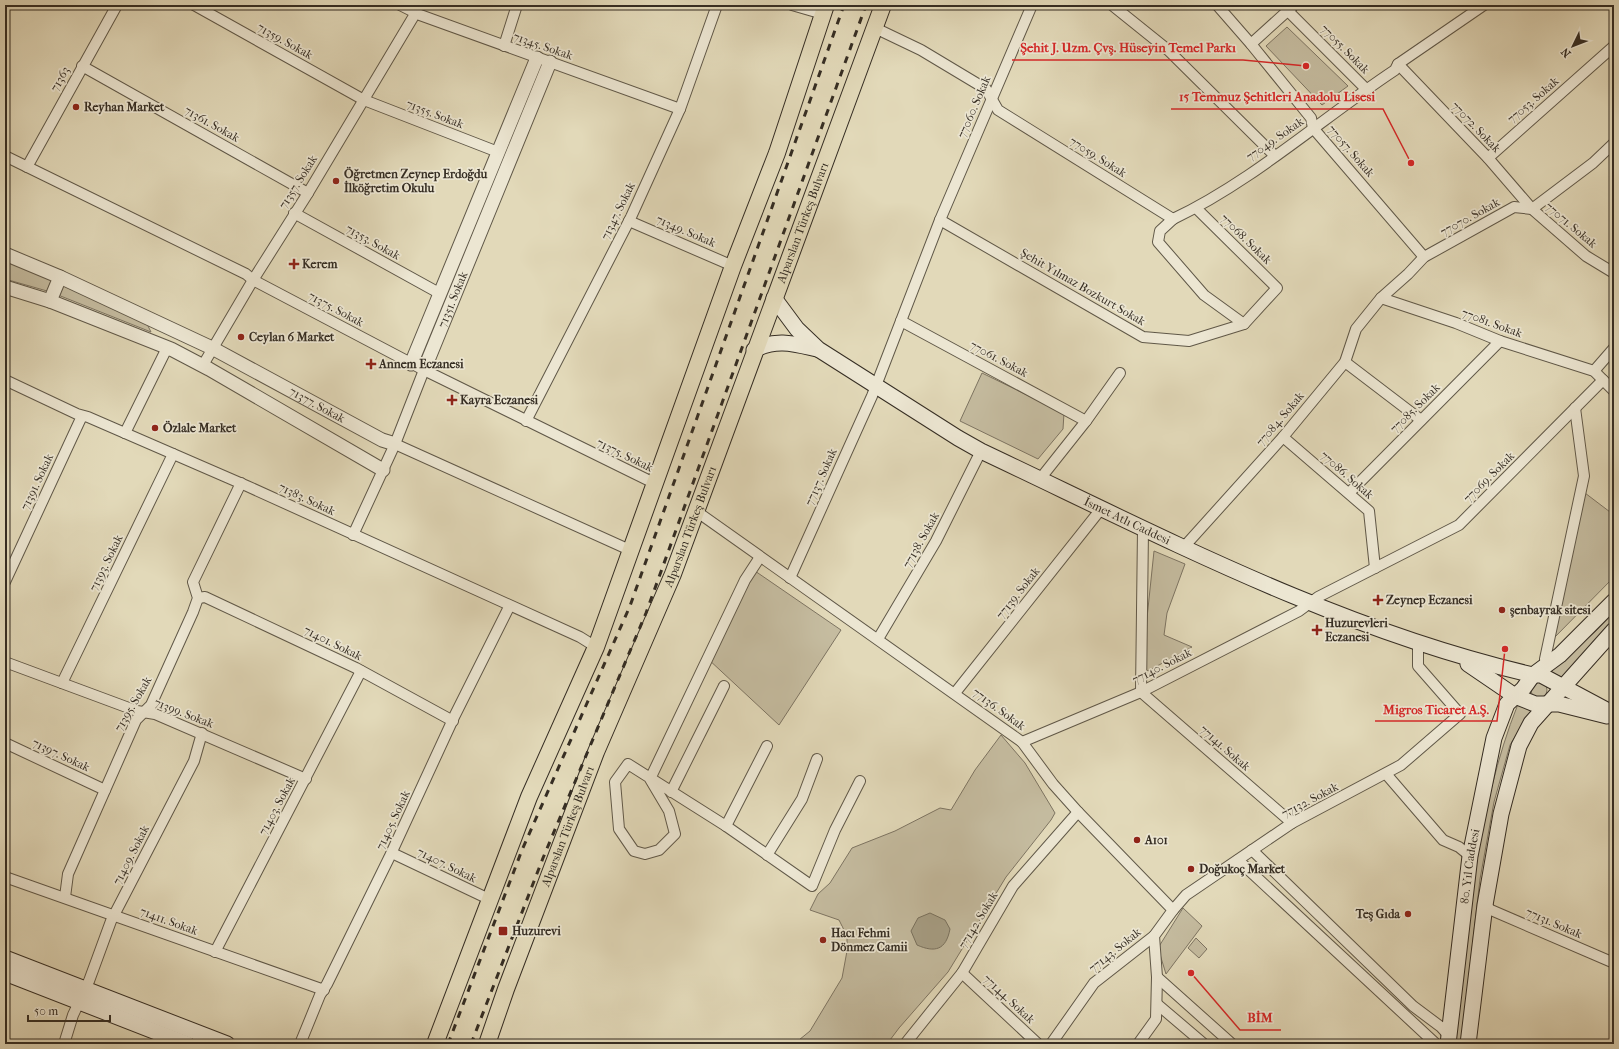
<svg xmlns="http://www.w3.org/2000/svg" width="1619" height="1049" viewBox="0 0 1619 1049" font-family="'IM FELL French Canon',serif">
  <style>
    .green { fill: #c5bca0; stroke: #7d7462 }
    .water { fill: #a79f86; stroke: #79715e }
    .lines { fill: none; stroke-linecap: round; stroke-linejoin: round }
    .minor-casing { stroke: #605848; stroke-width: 12 }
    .tertiary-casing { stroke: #605848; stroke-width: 15 }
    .secondary-casing { stroke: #352d23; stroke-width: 17 }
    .primary-casing { stroke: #352d23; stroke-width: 18 }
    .minor { stroke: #ece6d2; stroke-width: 10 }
    .tertiary { stroke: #ece6d2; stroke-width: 13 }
    .secondary { stroke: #ece6d2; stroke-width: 15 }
    .primary { stroke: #e2d9b9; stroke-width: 16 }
    .rail { stroke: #352d23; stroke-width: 3; stroke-dasharray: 7 7; stroke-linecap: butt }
    .poi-dot { fill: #8f2418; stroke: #ece6d2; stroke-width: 1.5 }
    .labels { text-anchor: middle; stroke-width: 3.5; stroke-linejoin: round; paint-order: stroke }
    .street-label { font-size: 12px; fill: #352d23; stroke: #ece6d2 }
    .poi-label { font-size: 12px; font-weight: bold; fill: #352d23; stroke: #ece6d2; text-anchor: start }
    .leader { fill: none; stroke: #d62828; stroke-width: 1.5 }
    .callout-dot { fill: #d62828; stroke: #ece6d2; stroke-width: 1.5 }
    .callout-label { font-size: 13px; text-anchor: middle; font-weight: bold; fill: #d62828; stroke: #ece6d2; stroke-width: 3.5; stroke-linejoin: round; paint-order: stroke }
  </style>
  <rect width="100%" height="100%" fill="#e2d9b9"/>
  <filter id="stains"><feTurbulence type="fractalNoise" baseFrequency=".005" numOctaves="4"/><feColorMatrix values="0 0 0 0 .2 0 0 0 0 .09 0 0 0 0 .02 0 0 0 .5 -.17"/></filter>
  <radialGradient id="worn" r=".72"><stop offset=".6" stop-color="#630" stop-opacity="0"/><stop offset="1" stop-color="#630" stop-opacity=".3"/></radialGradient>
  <!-- green -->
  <g class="green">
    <polygon points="1287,27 1348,86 1322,105 1266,46"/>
    <polygon points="539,66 542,67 421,363 418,361"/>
    <polygon points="5,259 52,279 47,291 5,279"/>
    <polygon points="63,283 144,318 151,332 58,295"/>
    <polygon points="982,373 1064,413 1063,429 1038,459 960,421"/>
    <polygon points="1585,493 1614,515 1614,577 1553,639"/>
    <polygon points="1154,551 1185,564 1167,613 1164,635 1192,647 1148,671 1142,666"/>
    <polygon points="755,571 841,630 779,725 707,658"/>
    <polygon points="1614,612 1614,622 1565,679 1550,671 1596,631"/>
    <circle cx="1539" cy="690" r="8"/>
    <path d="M1518,704L1531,711L1510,745L1494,802L1480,879L1461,1044H1455C1468,930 1475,812 1518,704Z"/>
    <polygon points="1001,735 1025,763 1055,813 1051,820 1006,877 948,972 899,1028 887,1044 794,1044 810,1031 842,978 847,951 847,936 839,920 810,910 818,894 830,883 852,848 895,831 940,808 951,810 975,770"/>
    <polygon points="1183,908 1202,926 1166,974 1158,948"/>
    <polygon points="1196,938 1207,949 1199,958 1188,948"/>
  </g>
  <!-- water -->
  <path class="water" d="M930,913L945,920L950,929C946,950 935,953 917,945L911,931L918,918Z"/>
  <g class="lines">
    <defs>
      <g id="minor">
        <polyline points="194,5 364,100 498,152"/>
        <polyline points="400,5 420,15 680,109"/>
        <polyline points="792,5 823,14"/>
        <polyline points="1112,5 1168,50 1275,156"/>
        <polyline points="1217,5 1251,44 1311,118 1313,128 1424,257"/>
        <polyline points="1288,11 1366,89"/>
        <path d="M875,28L921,50L986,89L998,110L1173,219C1253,181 1321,119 1395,70L1398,64L1484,5"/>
        <polyline points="1251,44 1294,5"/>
        <polyline points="504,46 517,5"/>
        <polyline points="1398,64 1488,158 1532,209 1586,256 1614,273"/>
        <polyline points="82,66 308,193"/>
        <polyline points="5,156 246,274 253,280 424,370 656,484"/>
        <polyline points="1488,158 1614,46"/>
        <polyline points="27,167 117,5"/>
        <polyline points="294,213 439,293"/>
        <polyline points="1173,219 1160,231 1158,242 1204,295 1244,324"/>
        <polyline points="940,220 1143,337 1189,341 1244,324 1277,288 1196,208"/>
        <polyline points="629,221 733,266"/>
        <polyline points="1381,298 1456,323 1500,341 1594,371 1614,391"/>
        <polyline points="901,321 1086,421"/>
        <polyline points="1345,362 1421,420"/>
        <polyline points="203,365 253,280 308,193 415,14"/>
        <polyline points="1594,371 1614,348"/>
        <polyline points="5,380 77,414 88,417 247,486 580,637 596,647"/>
        <polyline points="526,421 631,217 680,109 717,5"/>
        <polyline points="125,433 165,352 171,349"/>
        <polyline points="1283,437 1369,511 1375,568"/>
        <polyline points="395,444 632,551"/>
        <polyline points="1040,479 1086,421 1120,373"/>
        <polyline points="1349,493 1500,341"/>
        <polyline points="696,511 1022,742 1053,784 1078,812 1173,910 1154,936 1157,977 1156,1019 1138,1044"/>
        <polyline points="353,535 395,444 424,370"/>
        <polyline points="1183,548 1283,437 1345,362 1356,329 1381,298 1408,274 1424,257 1514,207 1532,209 1593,163 1614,143"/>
        <polyline points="760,557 745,580 650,779 669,811 675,834 659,850 645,854 634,851 619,829 615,782 628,764 726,826 812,886 835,830 860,781"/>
        <polyline points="790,578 872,396 940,220 1032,5"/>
        <polyline points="5,582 82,416"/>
        <polyline points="198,598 205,597 356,668 453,721"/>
        <polyline points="878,639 936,541 981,451"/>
        <polyline points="5,662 137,711 155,714 306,779"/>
        <polyline points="1549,665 1545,659 1584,476 1575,408"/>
        <polyline points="62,683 173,454"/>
        <polyline points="1141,692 1292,823"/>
        <polyline points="1141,692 1143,529"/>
        <polyline points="955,693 1101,509"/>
        <polyline points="1022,742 1141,692 1299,611 1318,597 1459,525 1603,380"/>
        <polyline points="5,743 105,790"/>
        <polyline points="1387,775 1443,840 1459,847 1470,856"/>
        <polyline points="671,792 724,686"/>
        <polyline points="726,826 767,746"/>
        <polyline points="1252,850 1413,1006 1441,1027 1449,1036"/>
        <polyline points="392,853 491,900"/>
        <polyline points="767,855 802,799 817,759"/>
        <polyline points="1238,860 1436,1044"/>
        <polyline points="5,877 324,990"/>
        <polyline points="65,897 68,874 136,720 151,705 193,612 198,598 193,582 241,483"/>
        <polyline points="1485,905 1491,910 1614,963"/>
        <polyline points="1173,910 1186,895 1292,823 1401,765 1460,714 1418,666 1418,644"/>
        <polyline points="215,952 361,671"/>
        <polyline points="962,973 1038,1044"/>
        <polyline points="1157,977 1232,1044"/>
        <polyline points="1157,1004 1204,1044"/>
        <polyline points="64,1044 73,1015 89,981 111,921 194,761 202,733"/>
        <polyline points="300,1044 320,995 327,984 389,858 455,715 509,607"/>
        <polyline points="905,1044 962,973 1013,886 1078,812"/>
        <polyline points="1051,1044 1094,983 1154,936"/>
      </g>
      <g id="tertiary">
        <path id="s1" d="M5,254L60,277L212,348L382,440L395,444"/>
        <polyline points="5,287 50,301 171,349 209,369 383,470"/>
        <polyline points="50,301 60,277"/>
        <polyline points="411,364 537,58"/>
        <path id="s2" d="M424,370L550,62"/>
      </g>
      <g id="secondary">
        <path id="s3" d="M774,298L797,329L818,349L958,438L981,451C1161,536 1338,630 1533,675H1541L1614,714"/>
        <path d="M754,350C776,338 795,344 817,349"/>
        <polyline points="1468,664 1515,696 1535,704 1559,704 1607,716"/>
        <polyline points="5,958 227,1044"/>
        <polyline points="5,973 187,1044"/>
        <path id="s4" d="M1448,1044L1470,856L1494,738L1507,704L1523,689L1533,675L1560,655L1614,601"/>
        <polyline points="1468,1044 1485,905 1501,814 1519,746 1531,723 1614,630"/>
      </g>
      <g id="primary">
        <polyline points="435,1044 529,797 596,647 733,266 777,153 826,5"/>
        <path id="s5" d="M487,1044L506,989L596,752L673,574L883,5"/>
      </g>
    </defs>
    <!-- minor casing -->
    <use href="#minor" class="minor-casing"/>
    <!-- tertiary casing -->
    <use href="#tertiary" class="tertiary-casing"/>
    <!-- secondary casing -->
    <use href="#secondary" class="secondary-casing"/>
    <!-- primary casing -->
    <use href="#primary" class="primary-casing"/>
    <!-- minor -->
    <use href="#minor" class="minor"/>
    <!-- tertiary -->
    <use href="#tertiary" class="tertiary"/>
    <!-- secondary -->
    <use href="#secondary" class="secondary"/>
    <!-- primary -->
    <use href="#primary" class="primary"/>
    <!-- rail -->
    <g class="rail">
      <polyline points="448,1044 522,850 630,606 844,5"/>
      <polyline points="471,1044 543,858 646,613 866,5"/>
    </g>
  </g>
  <!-- markers -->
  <g class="poi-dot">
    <circle cx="76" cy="107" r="4"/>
    <circle cx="336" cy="181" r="4"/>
    <path d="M292 258h4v4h4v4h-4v4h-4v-4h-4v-4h4z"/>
    <circle cx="241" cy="337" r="4"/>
    <path d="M369 358h4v4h4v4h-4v4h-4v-4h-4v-4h4z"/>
    <path d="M450 394h4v4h4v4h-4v4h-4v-4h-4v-4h4z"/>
    <circle cx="155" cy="428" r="4"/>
    <path d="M1376 594h4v4h4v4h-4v4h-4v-4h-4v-4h4z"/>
    <circle cx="1502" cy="610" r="4"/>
    <path d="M1315 624h4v4h4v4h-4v4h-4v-4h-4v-4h4z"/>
    <circle cx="1137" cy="840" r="4"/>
    <circle cx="1191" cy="869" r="4"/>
    <circle cx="1408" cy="914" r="4"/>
    <rect x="498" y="926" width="10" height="10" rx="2"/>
    <circle cx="823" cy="940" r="4"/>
  </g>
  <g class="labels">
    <!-- street labels -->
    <g class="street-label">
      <text transform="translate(285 41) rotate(29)" y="4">71359. Sokak</text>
      <text transform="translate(543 46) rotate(19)" y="4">71345. Sokak</text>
      <text transform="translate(1345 49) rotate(45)" y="4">77055. Sokak</text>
      <text transform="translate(60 79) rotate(-61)" y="4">71363</text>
      <text transform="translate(1533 100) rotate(-41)" y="4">77053. Sokak</text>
      <text transform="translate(974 107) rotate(-67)" y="4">77060. Sokak</text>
      <text transform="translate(435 114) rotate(21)" y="4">71355. Sokak</text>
      <text transform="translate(212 124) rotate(29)" y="4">71361. Sokak</text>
      <text transform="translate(1476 127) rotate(46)" y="4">77072. Sokak</text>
      <text transform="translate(1275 139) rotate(-35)" y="4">77049. Sokak</text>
      <text transform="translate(1351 151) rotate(49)" y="4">77057. Sokak</text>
      <text transform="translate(1098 157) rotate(32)" y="4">77059. Sokak</text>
      <text transform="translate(298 182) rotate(-58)" y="4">71357. Sokak</text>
      <text transform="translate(618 211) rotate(-64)" y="4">71347. Sokak</text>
      <text transform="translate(1470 217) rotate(-29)" y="4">77070. Sokak</text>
      <text dy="4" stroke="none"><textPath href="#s5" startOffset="880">Alparslan Türkeş Bulvarı</textPath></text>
      <text transform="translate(1571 225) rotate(40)" y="4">77071. Sokak</text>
      <text transform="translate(686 231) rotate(23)" y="4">71349. Sokak</text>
      <text transform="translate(1246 239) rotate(44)" y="4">77068. Sokak</text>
      <text transform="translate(373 242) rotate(29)" y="4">71353. Sokak</text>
      <text transform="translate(1083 287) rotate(30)" y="4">Şehit Yılmaz Bozkurt Sokak</text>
      <text dy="4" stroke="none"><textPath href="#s2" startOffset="76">71351. Sokak</textPath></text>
      <text transform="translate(336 309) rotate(28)" y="4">71375. Sokak</text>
      <text transform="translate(1492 323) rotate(20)" y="4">77081. Sokak</text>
      <text transform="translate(999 359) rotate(28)" y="4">77061. Sokak</text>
      <text dy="4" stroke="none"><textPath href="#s1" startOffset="347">71377. Sokak</textPath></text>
      <text transform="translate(1415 408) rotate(-45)" y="4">77085. Sokak</text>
      <text transform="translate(1280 419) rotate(-50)" y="4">77084. Sokak</text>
      <text transform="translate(625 455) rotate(26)" y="4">71375. Sokak</text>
      <text transform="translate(1347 475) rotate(41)" y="4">77086. Sokak</text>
      <text transform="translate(821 477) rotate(-66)" y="4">77137. Sokak</text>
      <text transform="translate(1489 477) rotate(-45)" y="4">77069. Sokak</text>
      <text transform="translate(37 482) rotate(-65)" y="4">71391. Sokak</text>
      <text transform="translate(307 499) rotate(25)" y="4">71383. Sokak</text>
      <text dy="4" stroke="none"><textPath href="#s3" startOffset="422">İsmet Atlı Caddesi</textPath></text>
      <text dy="4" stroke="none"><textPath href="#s5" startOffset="556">Alparslan Türkeş Bulvarı</textPath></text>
      <text transform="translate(921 540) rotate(-61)" y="4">77138. Sokak</text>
      <text transform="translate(106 563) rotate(-64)" y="4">71393. Sokak</text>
      <text transform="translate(1018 593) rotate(-52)" y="4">77139. Sokak</text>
      <text transform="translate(333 643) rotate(26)" y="4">71401. Sokak</text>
      <text transform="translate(1162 666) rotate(-27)" y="4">77140. Sokak</text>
      <text transform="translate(133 704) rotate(-60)" y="4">71395. Sokak</text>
      <text transform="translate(999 709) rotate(36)" y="4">77136. Sokak</text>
      <text transform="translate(184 713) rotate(21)" y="4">71399. Sokak</text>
      <text transform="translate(1225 748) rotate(41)" y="4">77141. Sokak</text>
      <text transform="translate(61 755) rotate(25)" y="4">71397. Sokak</text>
      <text transform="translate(1310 800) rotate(-28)" y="4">77132. Sokak</text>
      <text transform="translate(277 806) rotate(-62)" y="4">71403. Sokak</text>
      <text transform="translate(393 820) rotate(-65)" y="4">71405. Sokak</text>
      <text dy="4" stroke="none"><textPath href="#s5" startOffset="232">Alparslan Türkeş Bulvarı</textPath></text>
      <text transform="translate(131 855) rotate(-63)" y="4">71409. Sokak</text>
      <text transform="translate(447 865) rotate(26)" y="4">71407. Sokak</text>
      <text dy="4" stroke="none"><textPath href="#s4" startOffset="179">80. Yıl Caddesi</textPath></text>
      <text transform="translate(978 920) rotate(-59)" y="4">77142. Sokak</text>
      <text transform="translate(169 921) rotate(20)" y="4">71411. Sokak</text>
      <text transform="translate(1554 923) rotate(23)" y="4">77131. Sokak</text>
      <text transform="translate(1115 950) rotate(-39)" y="4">77143. Sokak</text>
      <text transform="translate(1009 999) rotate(43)" y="4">77144. Sokak</text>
    </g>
    <!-- poi labels -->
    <g class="poi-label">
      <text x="84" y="111">Reyhan Market</text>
      <text x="344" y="178">Öğretmen Zeynep Erdoğdu<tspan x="344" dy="14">İlköğretim Okulu</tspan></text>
      <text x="302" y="268">Kerem</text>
      <text x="249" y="341">Ceylan 6 Market</text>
      <text x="379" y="368">Annem Eczanesi</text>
      <text x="460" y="404">Kayra Eczanesi</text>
      <text x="163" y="432">Özlale Market</text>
      <text x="1386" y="604">Zeynep Eczanesi</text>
      <text x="1510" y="614">şenbayrak sitesi</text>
      <text x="1325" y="627">Huzurevleri<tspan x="1325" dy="14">Eczanesi</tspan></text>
      <text x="1145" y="844">A101</text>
      <text x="1199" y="873">Doğukoç Market</text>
      <text x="1400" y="918" text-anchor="end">Teş Gıda</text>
      <text x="512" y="935">Huzurevi</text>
      <text x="831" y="937">Hacı Fehmi<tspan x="831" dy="14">Dönmez Camii</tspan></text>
    </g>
  </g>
  <!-- callouts -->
  <path class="leader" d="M1306 66L1243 60H1012M1411 163L1383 109H1171M1505 649L1497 721H1375M1191 973L1240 1030H1281"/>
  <g class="callout-dot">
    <circle cx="1306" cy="66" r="4"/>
    <circle cx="1411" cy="163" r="4"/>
    <circle cx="1505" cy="649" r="4"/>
    <circle cx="1191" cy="973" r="4"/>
  </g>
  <g class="callout-label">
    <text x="1128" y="52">Şehit J. Uzm. Çvş. Hüseyin Temel Parkı</text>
    <text x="1277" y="101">15 Temmuz Şehitleri Anadolu Lisesi</text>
    <text x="1436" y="714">Migros Ticaret A.Ş.</text>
    <text x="1260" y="1022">BİM</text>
  </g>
  <!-- margin -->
  <rect width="1619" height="1049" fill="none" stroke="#e2d9b9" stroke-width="20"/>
  <rect x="6" y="6" width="1607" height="1037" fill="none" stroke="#352d23" stroke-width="2"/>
  <rect x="10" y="10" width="1599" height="1029" fill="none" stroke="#352d23"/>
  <!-- north arrow -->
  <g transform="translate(1573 46) rotate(227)" stroke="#ece6d2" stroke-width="3" paint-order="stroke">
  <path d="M0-3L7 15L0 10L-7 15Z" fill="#352d23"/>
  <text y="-6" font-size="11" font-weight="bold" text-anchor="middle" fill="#352d23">N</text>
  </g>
  <!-- scale -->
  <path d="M28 1015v6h82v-6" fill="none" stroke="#352d23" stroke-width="2"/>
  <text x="34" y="1015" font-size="12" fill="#352d23" stroke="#ece6d2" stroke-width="3" paint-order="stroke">50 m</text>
  <rect width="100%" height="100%" filter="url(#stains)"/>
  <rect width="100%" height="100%" fill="url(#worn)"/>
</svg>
